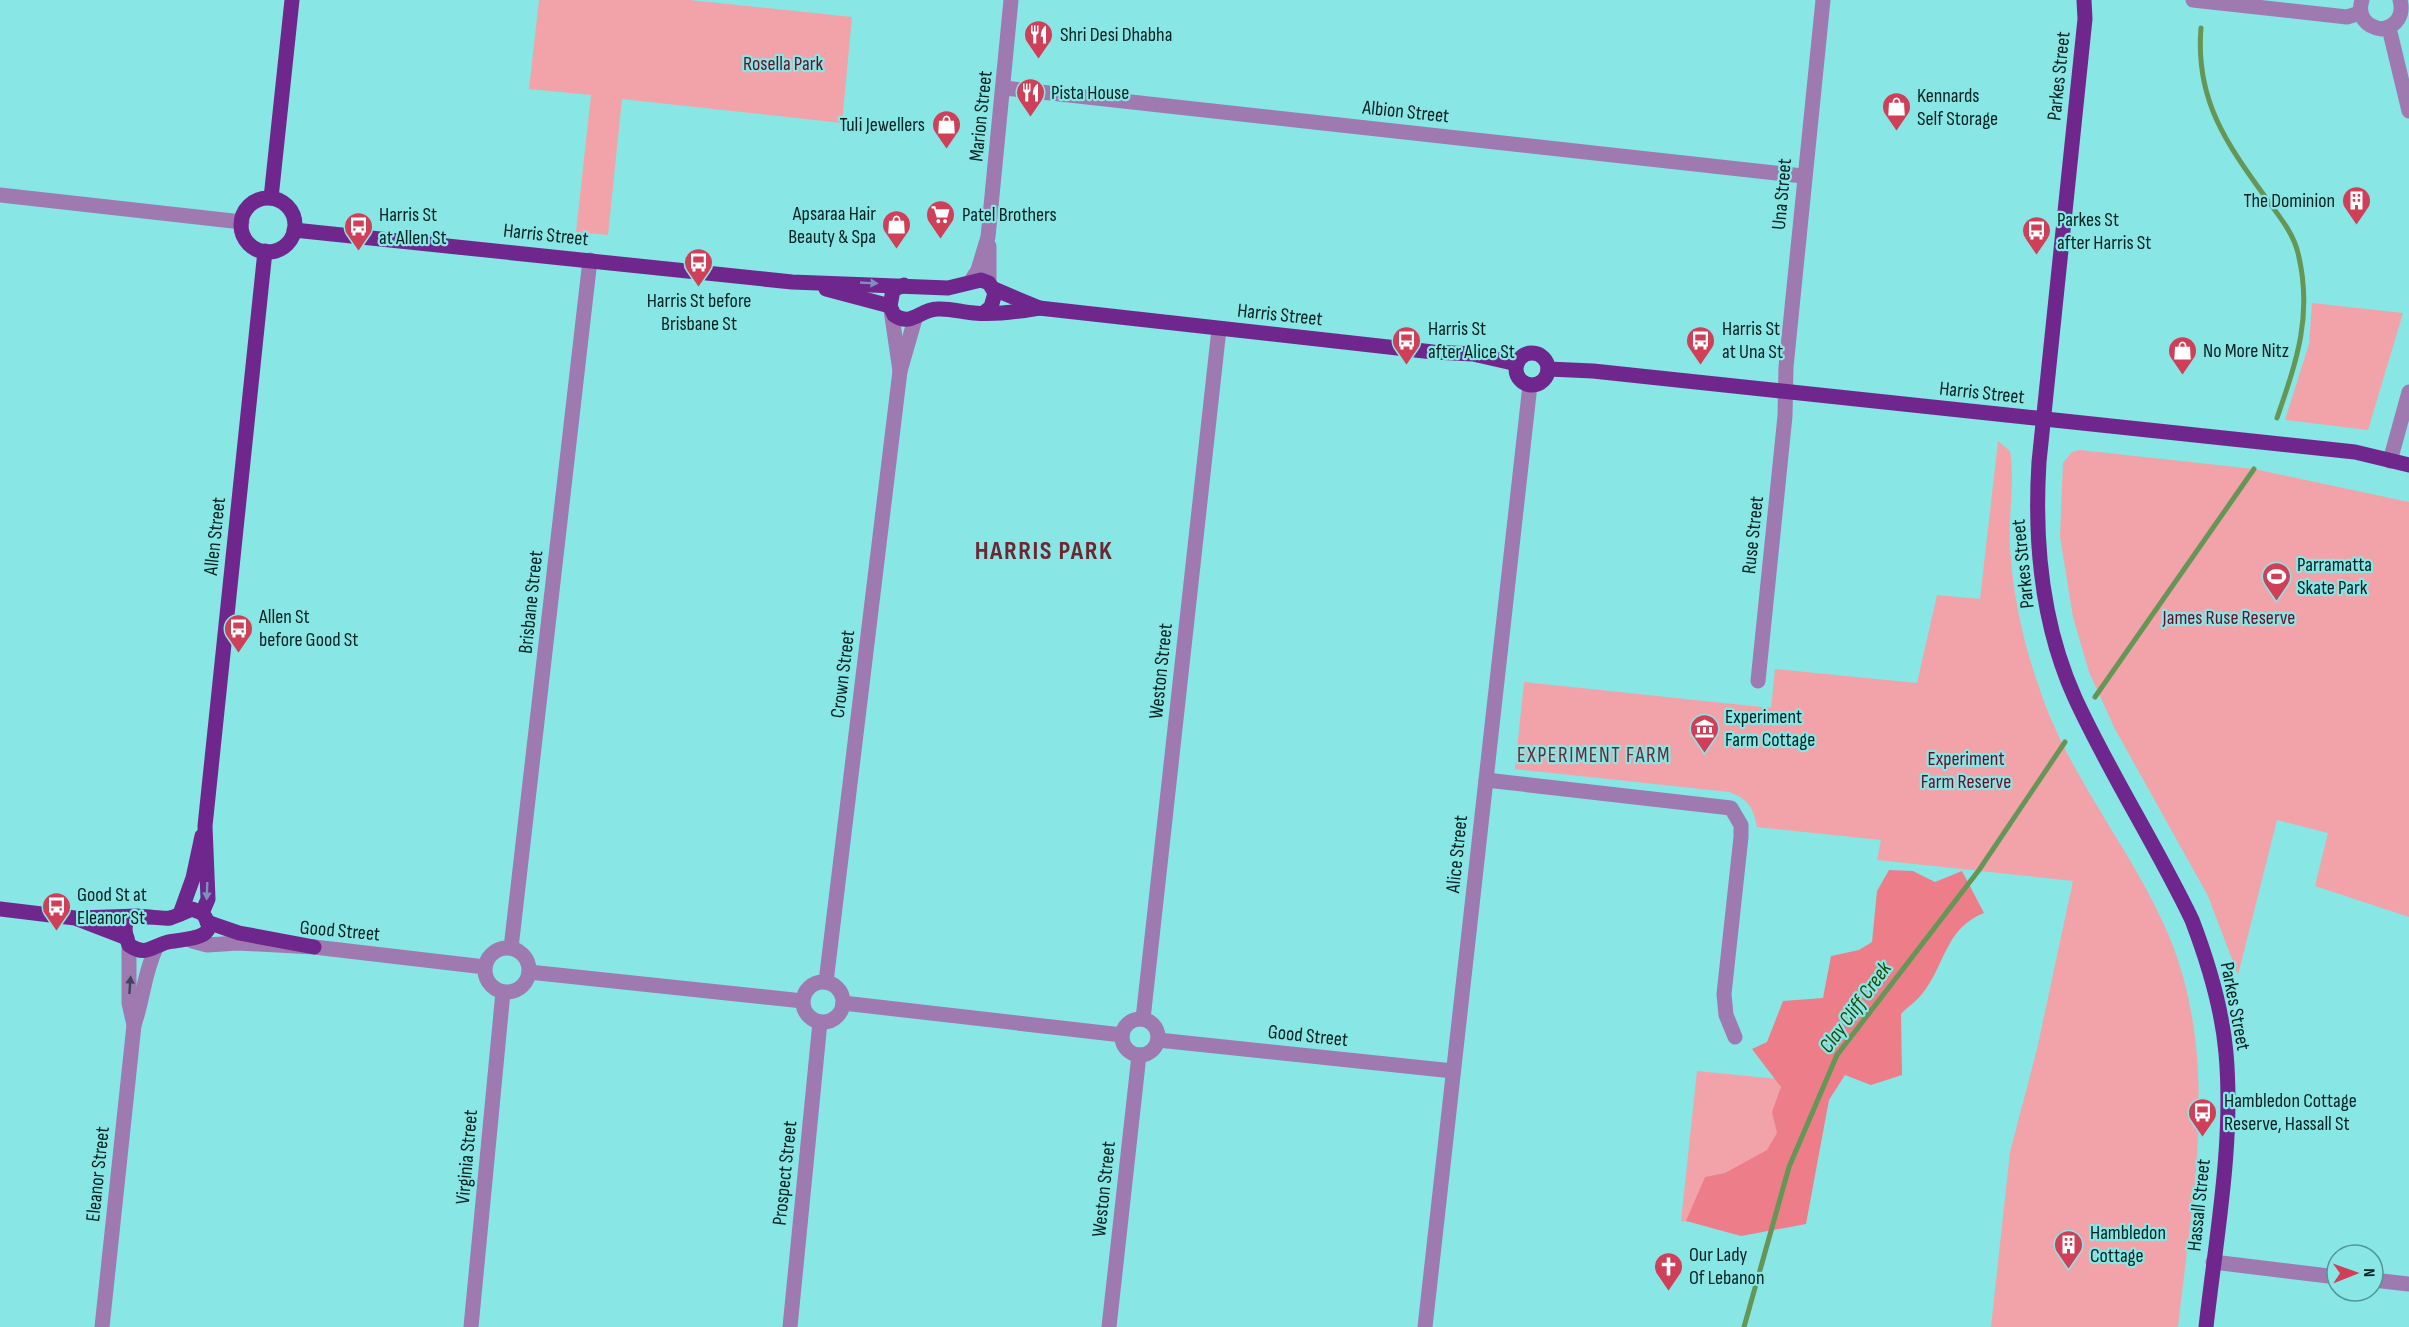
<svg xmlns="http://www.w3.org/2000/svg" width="2409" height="1327" viewBox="0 0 2409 1327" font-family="'Sofia Sans Condensed',sans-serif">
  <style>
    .green { fill: #f2a3a9 }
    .forest { fill: #ed7e89 }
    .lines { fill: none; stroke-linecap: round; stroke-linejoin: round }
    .stream { stroke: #659655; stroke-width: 5 }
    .minor { stroke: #9f7ab0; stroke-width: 15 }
    .major { stroke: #70278d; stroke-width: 15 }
    .oneway { fill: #7d90bd }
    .oneway2 { fill: #41445a }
    .labels { text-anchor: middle; stroke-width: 4.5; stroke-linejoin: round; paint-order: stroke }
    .poi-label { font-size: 20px; fill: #022020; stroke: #88e6e5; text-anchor: start }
    .park-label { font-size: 20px; fill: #700824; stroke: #88e6e5 }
    .street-label { font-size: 20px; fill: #022020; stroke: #88e6e5 }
    .neighbourhood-label { font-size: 21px; letter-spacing: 1.5px; fill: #6d2731; stroke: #88e6e5 }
    .water-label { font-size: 21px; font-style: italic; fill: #244804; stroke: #88e6e5 }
    .district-label { font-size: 26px; font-weight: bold; letter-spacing: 1.5px; fill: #6d2731; stroke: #88e6e5 }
  </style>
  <rect width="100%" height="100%" fill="#88e6e5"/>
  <!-- green -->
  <g class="green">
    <polygon points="539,0 689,0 852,17 842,123 622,99 608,235 576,232 591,95 529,89"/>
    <polygon points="2312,303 2403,313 2368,430 2285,420 2309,344"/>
    <path d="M1998,441L2010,451C2015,483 2008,516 2010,548C2013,595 2023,642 2039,687C2068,777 2133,850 2169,936C2221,1062 2192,1197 2178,1327H1991L2010,1152L2037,1049L2073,881L1877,860L1881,840L1757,827C1754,808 1747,798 1729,792L1515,769L1524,682L1771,708L1775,669L1917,683L1937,595L1980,599Z"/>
    <polygon points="2080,450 2254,469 2409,502 2409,917 2315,886 2328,833 2277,820 2238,975 2208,896 2115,729 2089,672 2073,617 2060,537 2063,463 2072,452"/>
    <polygon points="1697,1071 1798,1081 1767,1229 1681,1221"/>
  </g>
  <!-- forest -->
  <path class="forest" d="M1889,870L1913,871L1935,882L1962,871L1984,913C1945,928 1945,966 1922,994C1916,1002 1907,1007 1901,1014L1902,1075L1871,1085L1845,1075L1829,1100L1806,1224L1741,1236L1686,1221L1705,1177L1725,1173L1767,1150L1777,1133L1772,1112L1781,1087L1752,1049L1767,1042L1783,1001L1823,998L1831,956L1859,950L1872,942L1877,891Z"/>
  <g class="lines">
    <!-- stream -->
    <g class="stream">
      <path d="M2201,28C2195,99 2226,143 2266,198C2278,215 2293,232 2298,253C2313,314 2297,360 2277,418"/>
      <polyline points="2095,697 2254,469"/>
      <polyline points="1744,1327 1789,1167 1837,1055 1979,870 2065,742"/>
    </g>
    <!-- minor -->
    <g class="minor">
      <polyline points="2193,0 2347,17 2360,13"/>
      <path d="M2362,0C2357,16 2366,27 2382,29C2397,26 2404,15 2400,0"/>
      <polyline points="2389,28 2409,111"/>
      <polyline points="1004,88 1803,176"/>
      <polyline points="0,195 242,222"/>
      <polyline points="971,281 978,270 988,237 1011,0"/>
      <polyline points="989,283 989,246"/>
      <polyline points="891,310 900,371"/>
      <polyline points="2390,461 2409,392"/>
      <polyline points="1758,681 1785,416 1786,367 1823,0"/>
      <polyline points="1486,780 1731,808 1741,825 1741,837 1724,994 1726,1015 1735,1037"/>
      <polyline points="192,941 207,945 238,943 314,947 485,967"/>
      <polyline points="129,945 129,1003 134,1025"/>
      <polyline points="511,948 590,260"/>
      <circle cx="507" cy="970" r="22"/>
      <polyline points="529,972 803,1001"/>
      <circle cx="823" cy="1002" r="20"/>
      <polyline points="826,982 900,371 915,319"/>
      <polyline points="843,1003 1122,1035"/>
      <polyline points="1143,1019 1219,329"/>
      <circle cx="1140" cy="1037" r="18"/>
      <polyline points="1158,1040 1453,1071"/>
      <polyline points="2213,1262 2337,1277"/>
      <polyline points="2373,1280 2409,1284"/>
      <path d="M102,1327L134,1025C143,1000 144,973 156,948"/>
      <polyline points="471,1327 503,992"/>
      <polyline points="790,1327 820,1022"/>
      <polyline points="1109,1327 1139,1055"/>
      <polyline points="1425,1327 1530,385"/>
    </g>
    <!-- major -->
    <g class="major">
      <path d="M2084,0L2085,19L2039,462C2034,542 2042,625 2075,698C2110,774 2156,845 2192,920C2208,962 2222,1007 2226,1053C2234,1143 2216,1237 2206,1327"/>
      <polyline points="271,198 292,0"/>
      <circle cx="268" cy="225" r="27"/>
      <polyline points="294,230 792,282 948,288 981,280 989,283 995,293 991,307 985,312"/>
      <path d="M904,285L893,290L890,306L894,315C912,327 919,310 937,309C949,308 962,312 974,313C996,315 1017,312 1039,308L1433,352L1473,354L1517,364"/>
      <polyline points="826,289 890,306"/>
      <polyline points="994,289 1039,308"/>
      <circle cx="1532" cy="369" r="16"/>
      <polyline points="1548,369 1593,371 2355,452 2409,465"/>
      <polyline points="0,909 75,918 127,938"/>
      <path d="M192,909L202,913C225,940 181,939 168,942C152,946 146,957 129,945C113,904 150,920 170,918C177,916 185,912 192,909Z"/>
      <polyline points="202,913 208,899 205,826 265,251"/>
      <polyline points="180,914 193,878 202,836"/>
      <polyline points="78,918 138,916"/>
      <polyline points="207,922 239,933 314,947"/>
    </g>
  </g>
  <!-- one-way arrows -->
  <defs><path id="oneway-solid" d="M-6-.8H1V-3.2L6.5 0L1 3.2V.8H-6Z" transform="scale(1.5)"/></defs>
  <g class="oneway">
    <use href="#oneway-solid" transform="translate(869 283) rotate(3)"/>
    <use href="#oneway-solid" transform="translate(207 891) rotate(92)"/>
  </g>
  <use class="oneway2" href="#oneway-solid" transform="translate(130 985) rotate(-86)"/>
  <!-- icons -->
  <defs>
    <symbol id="restaurant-pin" viewBox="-11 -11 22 30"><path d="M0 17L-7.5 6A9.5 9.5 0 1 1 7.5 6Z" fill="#cf3f58" stroke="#88e6e5"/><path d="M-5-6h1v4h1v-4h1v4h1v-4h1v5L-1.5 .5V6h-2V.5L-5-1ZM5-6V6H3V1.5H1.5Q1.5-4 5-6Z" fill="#fff"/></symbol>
    <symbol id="shop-pin" viewBox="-11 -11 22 30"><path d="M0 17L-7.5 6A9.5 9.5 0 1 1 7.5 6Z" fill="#cf3f58" stroke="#88e6e5"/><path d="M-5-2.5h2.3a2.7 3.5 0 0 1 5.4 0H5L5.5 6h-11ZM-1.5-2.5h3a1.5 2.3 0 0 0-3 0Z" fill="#fff"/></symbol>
    <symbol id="building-pin" viewBox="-11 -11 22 30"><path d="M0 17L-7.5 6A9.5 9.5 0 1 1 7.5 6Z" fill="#cf3f58" stroke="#88e6e5"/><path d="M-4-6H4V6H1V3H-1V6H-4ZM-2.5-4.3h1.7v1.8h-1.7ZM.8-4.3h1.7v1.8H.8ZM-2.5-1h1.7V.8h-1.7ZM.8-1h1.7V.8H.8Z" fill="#fff"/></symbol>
    <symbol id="supermarket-pin" viewBox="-11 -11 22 30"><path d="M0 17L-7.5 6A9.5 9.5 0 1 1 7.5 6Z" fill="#cf3f58" stroke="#88e6e5"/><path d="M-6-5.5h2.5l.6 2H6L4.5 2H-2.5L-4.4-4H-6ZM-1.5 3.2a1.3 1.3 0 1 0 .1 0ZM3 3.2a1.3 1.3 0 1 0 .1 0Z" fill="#fff"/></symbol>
    <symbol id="bus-pin" viewBox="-11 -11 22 30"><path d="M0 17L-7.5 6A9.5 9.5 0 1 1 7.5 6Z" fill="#cf3f58" stroke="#88e6e5"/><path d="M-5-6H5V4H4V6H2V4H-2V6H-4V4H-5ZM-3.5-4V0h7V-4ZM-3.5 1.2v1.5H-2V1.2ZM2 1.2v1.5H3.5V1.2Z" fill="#fff"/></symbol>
    <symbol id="stadium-pin" viewBox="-11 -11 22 30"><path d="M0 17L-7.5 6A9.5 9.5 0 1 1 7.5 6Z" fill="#cf3f58" stroke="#88e6e5"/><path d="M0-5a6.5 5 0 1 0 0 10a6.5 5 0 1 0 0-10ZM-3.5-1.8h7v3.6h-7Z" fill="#fff"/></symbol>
    <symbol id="museum-pin" viewBox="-11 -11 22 30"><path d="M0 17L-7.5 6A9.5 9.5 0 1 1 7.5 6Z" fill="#cf3f58" stroke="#88e6e5"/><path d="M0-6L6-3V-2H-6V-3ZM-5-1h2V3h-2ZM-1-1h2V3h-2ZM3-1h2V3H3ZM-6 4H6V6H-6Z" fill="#fff"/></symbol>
    <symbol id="church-pin" viewBox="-11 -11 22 30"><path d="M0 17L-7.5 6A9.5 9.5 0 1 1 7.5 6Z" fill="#cf3f58" stroke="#88e6e5"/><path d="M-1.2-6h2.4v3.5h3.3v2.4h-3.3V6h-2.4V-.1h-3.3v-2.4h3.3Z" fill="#fff"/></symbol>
  </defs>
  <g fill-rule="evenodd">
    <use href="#restaurant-pin" x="1022" y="18" width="33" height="45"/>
    <use href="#restaurant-pin" x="1014" y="76" width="33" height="45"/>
    <use href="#shop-pin" x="1880" y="90" width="33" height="45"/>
    <use href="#shop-pin" x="930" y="108" width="33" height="45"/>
    <use href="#building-pin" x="2340" y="184" width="33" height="45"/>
    <use href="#supermarket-pin" x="924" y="198" width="33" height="45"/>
    <use href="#shop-pin" x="880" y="208" width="33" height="45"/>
    <use href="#bus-pin" x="342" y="210" width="33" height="45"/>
    <use href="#bus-pin" x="2020" y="214" width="33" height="45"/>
    <use href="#bus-pin" x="682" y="246" width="33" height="45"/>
    <use href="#bus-pin" x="1390" y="324" width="33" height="45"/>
    <use href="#bus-pin" x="1684" y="324" width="33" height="45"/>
    <use href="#shop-pin" x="2166" y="334" width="33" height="45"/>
    <use href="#stadium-pin" x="2260" y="560" width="33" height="45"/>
    <use href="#bus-pin" x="222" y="612" width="33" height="45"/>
    <use href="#museum-pin" x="1688" y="712" width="33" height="45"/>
    <use href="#bus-pin" x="40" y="890" width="33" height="45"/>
    <use href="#bus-pin" x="2186" y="1096" width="33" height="45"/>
    <use href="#building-pin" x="2052" y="1228" width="33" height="45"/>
    <use href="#church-pin" x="1652" y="1250" width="33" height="45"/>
  </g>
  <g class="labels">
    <!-- poi labels -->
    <g class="poi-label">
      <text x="1060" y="41">Shri Desi Dhabha</text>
      <text x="1051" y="99">Pista House</text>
      <text x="1917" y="102">Kennards<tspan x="1917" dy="23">Self Storage</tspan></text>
      <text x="925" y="131" text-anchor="end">Tuli Jewellers</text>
      <text x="2335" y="207" text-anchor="end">The Dominion</text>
      <text x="876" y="220" text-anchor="end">Apsaraa Hair<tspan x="876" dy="23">Beauty &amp; Spa</tspan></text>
      <text x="379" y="221">Harris St<tspan x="379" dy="23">at Allen St</tspan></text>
      <text x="962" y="221">Patel Brothers</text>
      <text x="2057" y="226">Parkes St<tspan x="2057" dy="23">after Harris St</tspan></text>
      <text x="699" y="307" text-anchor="middle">Harris St before<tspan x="699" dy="23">Brisbane St</tspan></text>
      <text x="1428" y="335">Harris St<tspan x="1428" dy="23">after Alice St</tspan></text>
      <text x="1722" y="335">Harris St<tspan x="1722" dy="23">at Una St</tspan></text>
      <text x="2203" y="357">No More Nitz</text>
      <text x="2297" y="571">Parramatta<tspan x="2297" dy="23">Skate Park</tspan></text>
      <text x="259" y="623">Allen St<tspan x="259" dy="23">before Good St</tspan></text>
      <text x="1725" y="723">Experiment<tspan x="1725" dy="23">Farm Cottage</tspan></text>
      <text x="77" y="901">Good St at<tspan x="77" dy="23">Eleanor St</tspan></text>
      <text x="2224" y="1107">Hambledon Cottage<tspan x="2224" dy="23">Reserve, Hassall St</tspan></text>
      <text x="2090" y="1239">Hambledon<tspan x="2090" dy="23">Cottage</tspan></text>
      <text x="1689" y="1261">Our Lady<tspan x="1689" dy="23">Of Lebanon</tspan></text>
    </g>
    <!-- park labels -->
    <g class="park-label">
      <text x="783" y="70">Rosella Park</text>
      <text x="2229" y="624">James Ruse Reserve</text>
      <text x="1966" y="765">Experiment<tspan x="1966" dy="23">Farm Reserve</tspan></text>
    </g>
    <!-- street labels -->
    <g class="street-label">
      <text transform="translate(2058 76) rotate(-84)" y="7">Parkes Street</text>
      <text transform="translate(1406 111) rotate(6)" y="7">Albion Street</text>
      <text transform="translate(980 116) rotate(-84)" y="7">Marion Street</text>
      <text transform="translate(1781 194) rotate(-85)" y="7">Una Street</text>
      <text transform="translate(546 234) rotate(6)" y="7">Harris Street</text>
      <text transform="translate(1280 314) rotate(6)" y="7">Harris Street</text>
      <text transform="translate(1982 392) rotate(6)" y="7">Harris Street</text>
      <text transform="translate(1752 535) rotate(-84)" y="7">Ruse Street</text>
      <text transform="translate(214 536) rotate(-84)" y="7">Allen Street</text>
      <text transform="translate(2022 564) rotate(-96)" y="7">Parkes Street</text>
      <text transform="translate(530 602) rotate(-84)" y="7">Brisbane Street</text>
      <text transform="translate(1160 671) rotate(-84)" y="7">Weston Street</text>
      <text transform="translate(842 674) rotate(-83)" y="7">Crown Street</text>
      <text transform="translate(1456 854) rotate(-84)" y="7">Alice Street</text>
      <text transform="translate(340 930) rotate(5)" y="7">Good Street</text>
      <text transform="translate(2236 1006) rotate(79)" y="7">Parkes Street</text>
      <text transform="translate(1308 1035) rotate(6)" y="7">Good Street</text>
      <text transform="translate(466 1157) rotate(-85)" y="7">Virginia Street</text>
      <text transform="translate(784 1173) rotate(-84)" y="7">Prospect Street</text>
      <text transform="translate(97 1174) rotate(-84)" y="7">Eleanor Street</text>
      <text transform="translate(1103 1189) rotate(-84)" y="7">Weston Street</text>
      <text transform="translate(2198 1205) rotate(-84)" y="7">Hassall Street</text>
    </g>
    <!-- neighbourhood labels -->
    <g class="neighbourhood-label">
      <text x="1594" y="762">EXPERIMENT FARM</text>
    </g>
    <!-- water labels -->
    <g class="water-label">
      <text transform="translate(1855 1007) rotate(-54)" y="7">Clay Cliff Creek</text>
    </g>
    <!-- district labels -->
    <g class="district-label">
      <text x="1044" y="559">HARRIS PARK</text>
    </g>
  </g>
  <!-- north arrow -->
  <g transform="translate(2355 1273) rotate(89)"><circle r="28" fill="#88e6e5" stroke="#529796" stroke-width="1.5"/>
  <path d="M0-4.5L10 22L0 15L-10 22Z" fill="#cf3f58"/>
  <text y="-9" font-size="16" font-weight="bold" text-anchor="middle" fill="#022020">N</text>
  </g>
</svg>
